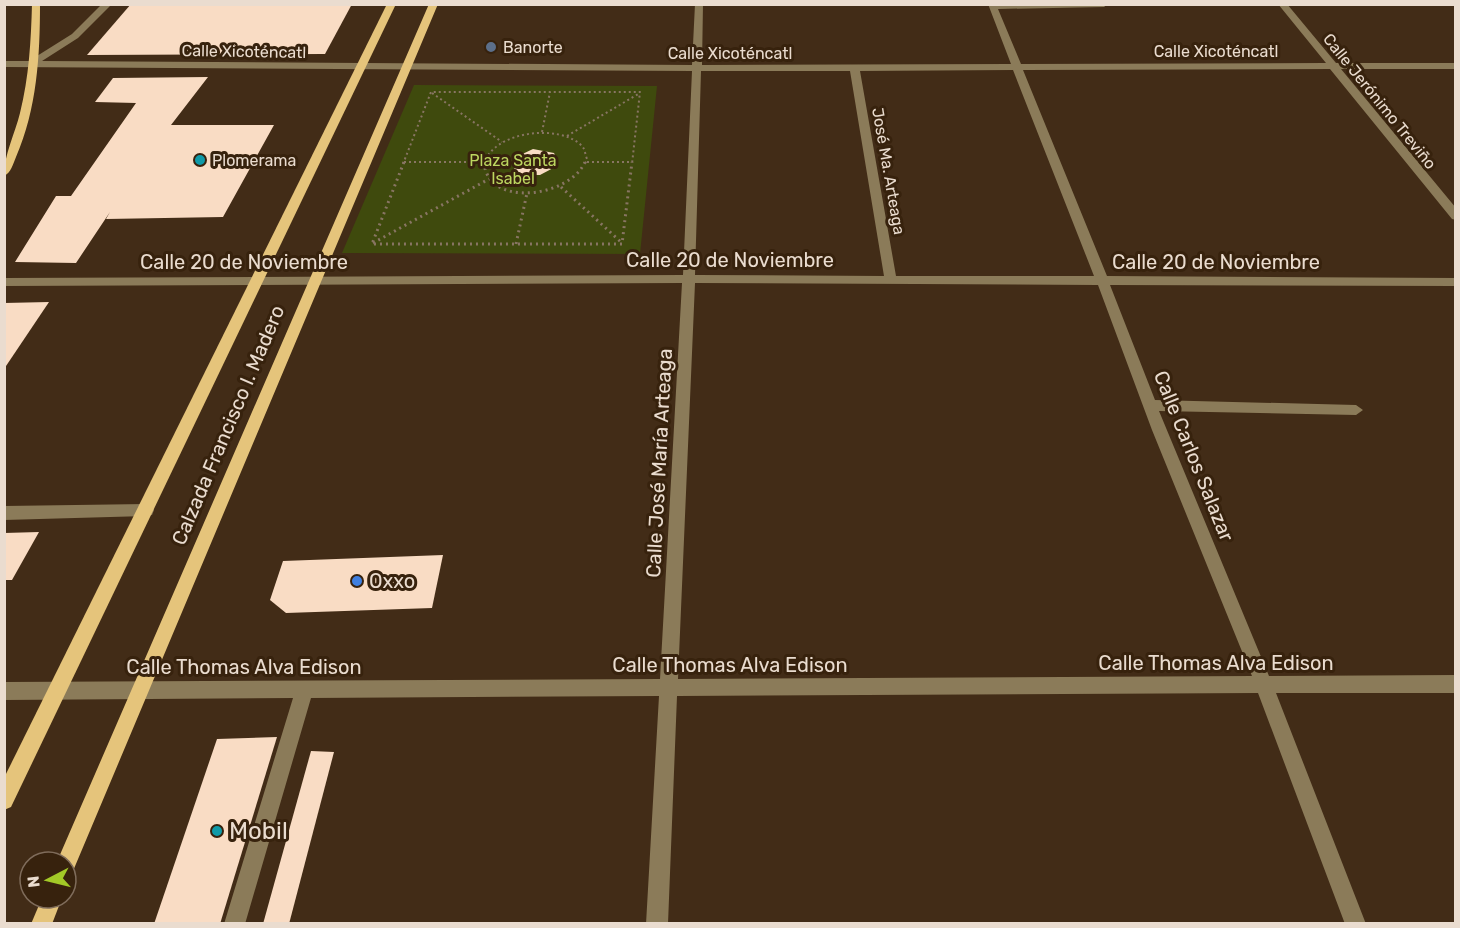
<svg xmlns="http://www.w3.org/2000/svg" width="1460" height="928" viewBox="0 0 1460 928" font-family="Rubik,sans-serif">
  <style>
    .green { fill: #3f4a0d }
    .building { fill: #f9dcc4 }
    .lines { fill: none; stroke-linecap: round; stroke-linejoin: round }
    .path-far1 { stroke: #887563; stroke-width: 2; stroke-dasharray: 2 3; stroke-linecap: butt }
    .path { stroke: #887563; stroke-width: 3; stroke-dasharray: 2 4; stroke-linecap: butt }
    .minor { fill: #8b7b59; fill-rule: evenodd }
    .major { fill: #e5c47b; fill-rule: evenodd }
    .service-dot { fill: #5c6f8a; stroke: #37220d; stroke-width: 2 }
    .culture-dot { fill: #0f9aa8; stroke: #37220d; stroke-width: 2 }
    .shop-dot { fill: #3f7fe0; stroke: #37220d; stroke-width: 2 }
    .labels { text-anchor: middle; stroke-width: 6; stroke-linejoin: round; paint-order: stroke }
    .far-poi-label { font-size: 16px; fill: #eadccf; stroke: #37220d; text-anchor: start }
    .far-street-label { font-size: 16px; fill: #eadccf; stroke: #37220d }
    .far-park-label { font-size: 16px; fill: #bcd660; stroke: #37220d }
    .street-label { font-size: 20px; fill: #eadccf; stroke: #37220d }
    .poi-label { font-size: 20px; fill: #eadccf; stroke: #37220d; text-anchor: start }
    .near-poi-label { font-size: 24px; fill: #eadccf; stroke: #37220d; text-anchor: start }
  </style>
  <rect width="100%" height="100%" fill="#422c17"/>
  <!-- green -->
  <polygon class="green" points="414,85 657,86 640,254 342,253"/>
  <!-- building -->
  <g class="building">
    <polygon points="131,4 352,4 325,54 87,55"/>
    <polygon points="208,77 171,125 274,125 223,217 106,219 110,212 76,263 15,262 56,196 71,196 136,103 95,102 113,78"/>
    <polygon points="533,149 554,153 558,161 557,166 540,175 525,175 515,170 512,162 514,158"/>
    <polygon points="49,302 4,369 4,303"/>
    <polygon points="39,532 12,580 4,580 4,533"/>
    <polygon points="443,555 432,608 286,613 270,600 283,561"/>
    <polygon points="277,737 220,924 154,924 217,739"/>
    <polygon points="311,751 334,752 289,924 263,924"/>
  </g>
  <g class="lines">
    <!-- path-far1 -->
    <g class="path-far1">
      <polyline points="432,93 502,142"/>
      <polyline points="542,132 550,92"/>
      <polyline points="567,136 640,93"/>
      <polyline points="404,162 484,162"/>
      <polyline points="587,162 632,162"/>
      <polyline points="403,164 431,92 640,92 632,164"/>
      <path d="M484,164C493,131 560,123 582,146C585,149 585,154 587,159L585,164"/>
    </g>
    <!-- path -->
    <g class="path">
      <polyline points="404,162 372,244 622,244 632,162"/>
      <path d="M484,162C487,209 570,197 585,162"/>
      <polyline points="561,187 622,243"/>
      <polyline points="373,243 489,179"/>
      <polyline points="516,244 527,193"/>
    </g>
    <!-- minor -->
    <g class="minor">
      <path d="M102,4H112L78,38L42,61L692,65L695,4H703L702,65L1011,64L988,4H1108L1104,7L998,9L1021,64L1326,63L1278,4H1287L1336,63H1456V69H1341L1456,208V220L1452,219L1330,69L1023,70L1107,276L1456,278V286L1110,285L1155,400L1356,405L1363,410L1356,415L1159,411L1269,676L1456,675V693H1276L1366,924H1345L1258,693L677,696L668,924H646L659,696L311,698L245,924H224L293,698L4,700V682L660,679L682,283L4,286V278L683,275L692,71L4,67V61H29L72,34ZM1013,70L1094,276H896L860,71ZM701,71H850L884,276L695,275ZM695,283L1098,285L1152,430L1252,676L678,679Z"/>
      <polygon points="146,504 152,505 154,510 152,515 146,516 4,520 4,506"/>
    </g>
    <!-- major -->
    <g class="major">
      <path d="M32,4H40C40,56 37,109 16,157C13,164 11,173 4,176C4,154 15,134 20,113C29,77 31,41 32,4Z"/>
      <polygon points="387,4 396,4 11,807 4,810 4,778"/>
      <polygon points="429,4 438,4 73,871 66,874 66,862 57,862 59,857"/>
      <polygon points="42,898 62,898 52,924 31,924"/>
    </g>
  </g>
  <!-- markers -->
  <circle class="service-dot" cx="491" cy="47" r="6"/>
  <g class="culture-dot">
    <circle cx="200" cy="160" r="6"/>
    <circle cx="217" cy="831" r="6"/>
  </g>
  <circle class="shop-dot" cx="357" cy="581" r="6"/>
  <g class="labels">
    <!-- far-poi labels -->
    <g class="far-poi-label">
      <text x="503" y="53">Banorte</text>
      <text x="212" y="166">Plomerama</text>
    </g>
    <!-- far-street labels -->
    <g class="far-street-label">
      <text transform="translate(244 51) rotate(1)" y="6">Calle Xicoténcatl</text>
      <text x="1216" y="57">Calle Xicoténcatl</text>
      <text x="730" y="59">Calle Xicoténcatl</text>
      <text transform="translate(1380 101) rotate(51)" y="6">Calle Jerónimo Treviño</text>
      <text transform="translate(889 171) rotate(80)" y="6">José Ma. Arteaga</text>
    </g>
    <!-- far-park labels -->
    <g class="far-park-label">
      <text x="513" y="166">Plaza Santa<tspan x="513" dy="18">Isabel</tspan></text>
    </g>
    <!-- street labels -->
    <g class="street-label">
      <text x="730" y="267">Calle 20 de Noviembre</text>
      <text x="244" y="269">Calle 20 de Noviembre</text>
      <text x="1216" y="269">Calle 20 de Noviembre</text>
      <text transform="translate(228 425) rotate(-67)" y="7">Calzada Francisco I. Madero</text>
      <text transform="translate(1194 456) rotate(68)" y="7">Calle Carlos Salazar</text>
      <text transform="translate(659 463) rotate(-87)" y="7">Calle José María Arteaga</text>
      <text x="1216" y="670">Calle Thomas Alva Edison</text>
      <text x="730" y="672">Calle Thomas Alva Edison</text>
      <text x="244" y="674">Calle Thomas Alva Edison</text>
    </g>
    <!-- poi labels -->
    <g class="poi-label">
      <text x="369" y="588">Oxxo</text>
    </g>
    <!-- near-poi labels -->
    <g class="near-poi-label">
      <text x="229" y="839">Mobil</text>
    </g>
  </g>
  <!-- border -->
  <rect width="1460" height="928" fill="none" stroke="#eadccf" stroke-width="12"/>
  <!-- north arrow -->
  <g transform="translate(48 880) rotate(263)"><circle r="28" fill="#37220d" stroke="#7f6c5b" stroke-width="1.5"/>
  <path d="M0-4.5L10 22L0 15L-10 22Z" fill="#a3c927"/>
  <text y="-9" font-size="16" font-weight="bold" text-anchor="middle" fill="#eadccf">N</text>
  </g>
</svg>
